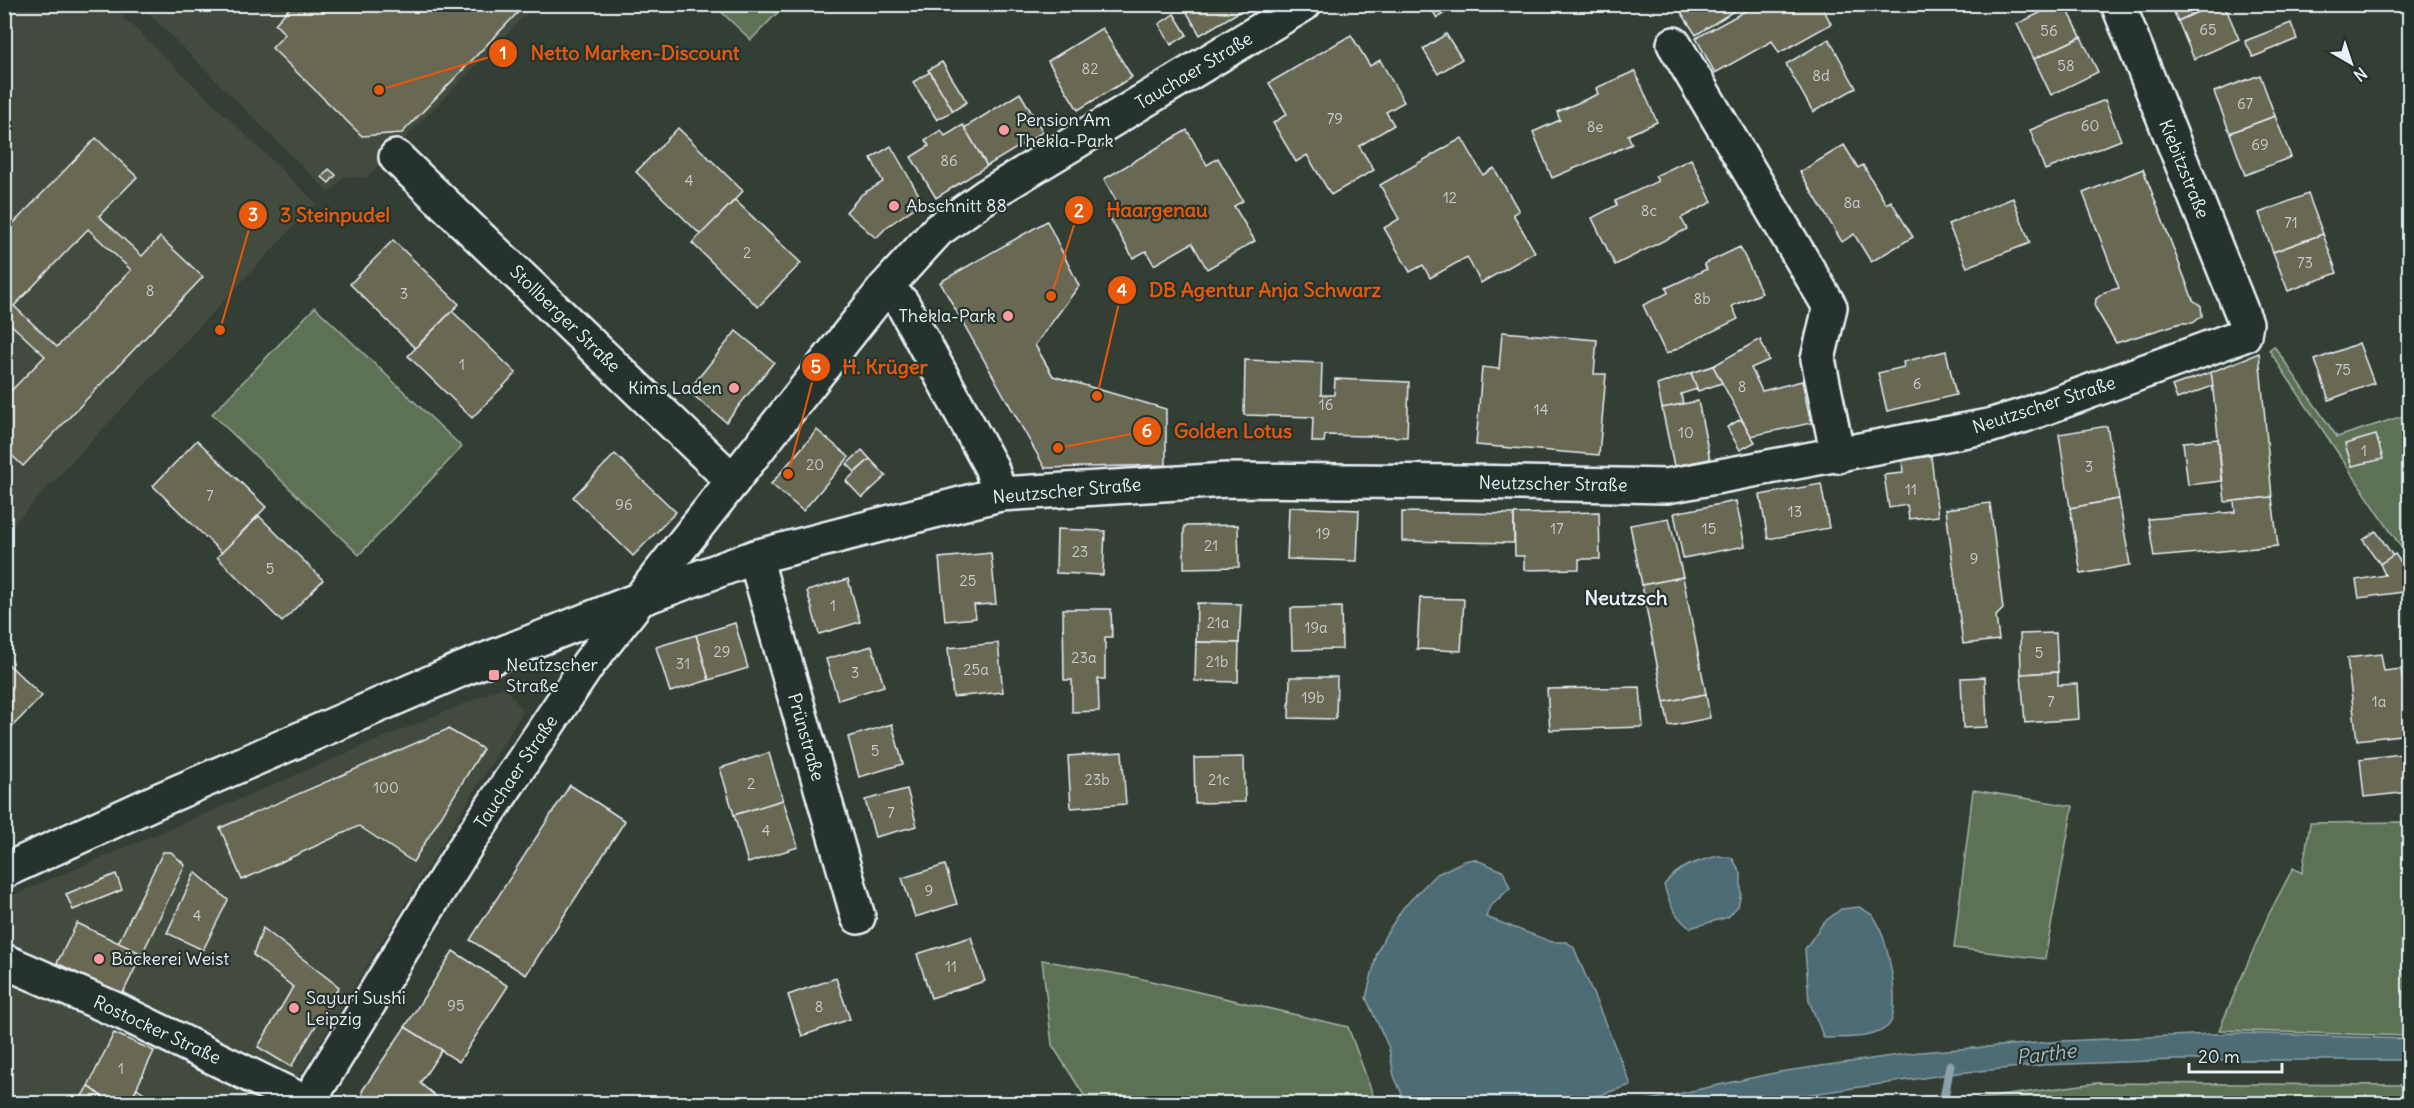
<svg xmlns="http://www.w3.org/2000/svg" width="2414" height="1108" viewBox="0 0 2414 1108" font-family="Delius,sans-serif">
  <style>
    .built { fill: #434b3e }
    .green { fill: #5d7255; stroke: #a2b2a6; stroke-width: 1.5 }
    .water { fill: #4e6c74; stroke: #8ca1a9; stroke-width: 1.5 }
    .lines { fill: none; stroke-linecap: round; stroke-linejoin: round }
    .stream { stroke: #8ca1a9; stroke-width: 9 }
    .building { fill: #696853; stroke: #e8f1f8; stroke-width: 1.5; fill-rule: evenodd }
    .minor-casing { stroke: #e8f1f8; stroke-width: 38 }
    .secondary-casing { stroke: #e8f1f8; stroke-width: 38 }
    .minor { stroke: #26332d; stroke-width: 33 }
    .secondary { stroke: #26332d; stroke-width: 33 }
    .poi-dot { fill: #ff9aa2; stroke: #26332d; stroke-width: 2 }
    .labels { text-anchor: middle; stroke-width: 4.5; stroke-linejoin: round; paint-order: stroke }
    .number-label { font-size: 15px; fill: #c8cfcf }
    .street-label { font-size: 18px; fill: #e8f1f8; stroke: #26332d }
    .poi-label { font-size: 18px; fill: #e8f1f8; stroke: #26332d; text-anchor: start }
    .neighbourhood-label { font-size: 20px; font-weight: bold; fill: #e8f1f8; stroke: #26332d }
    .water-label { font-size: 20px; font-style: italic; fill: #aabcc3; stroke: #26332d }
    .leader { fill: none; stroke: #e8590c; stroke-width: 2 }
    .callout-dot { fill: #e8590c; stroke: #26332d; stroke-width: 2 }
    .mark-label { font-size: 18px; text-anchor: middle; font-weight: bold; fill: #fff }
    .callout-label { font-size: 20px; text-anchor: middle; font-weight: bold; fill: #e8590c; stroke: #26332d; stroke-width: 4.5; stroke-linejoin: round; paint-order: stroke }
  </style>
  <rect width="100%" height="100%" fill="#333e35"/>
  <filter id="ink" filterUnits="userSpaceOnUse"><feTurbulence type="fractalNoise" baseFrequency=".0167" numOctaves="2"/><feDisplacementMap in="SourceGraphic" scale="12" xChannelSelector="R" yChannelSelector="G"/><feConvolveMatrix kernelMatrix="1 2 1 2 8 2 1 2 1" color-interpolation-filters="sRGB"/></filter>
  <g filter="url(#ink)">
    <!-- built -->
    <g class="built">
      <polygon points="5,5 111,5 316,203 5,533"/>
      <polygon points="140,5 535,5 366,178 345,176 329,193"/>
      <polygon points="505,686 523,712 299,1077 277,1103 6,1103 4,1101 4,899"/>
    </g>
    <!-- green -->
    <g class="green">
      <polygon points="714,5 785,5 751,40"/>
      <polygon points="315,307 462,447 359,555 212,414"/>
      <polygon points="2274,346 2337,437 2409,414 2409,559 2269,350"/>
      <polygon points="1973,790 2073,806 2045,959 1954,948"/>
      <polygon points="2409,822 2409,1036 2219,1030 2268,916 2293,868 2302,873 2310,823"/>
      <polygon points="1042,960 1134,977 1348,1027 1376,1103 1089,1103 1052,1045"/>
      <polygon points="2096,1083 2409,1085 2409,1103 1948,1103"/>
    </g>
    <!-- water -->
    <g class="water">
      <path d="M1718,856L1732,858L1741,873V893L1738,906L1728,917L1690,928C1675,917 1669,903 1664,885C1678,866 1695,862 1718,856Z"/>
      <polygon points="1474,859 1503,871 1510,888 1490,907 1486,917 1552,942 1567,942 1574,948 1631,1085 1575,1103 1406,1103 1394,1076 1389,1048 1366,998 1377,953 1385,936 1403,908 1435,875 1464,861"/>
      <path d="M1859,907C1864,910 1871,913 1874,917C1887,934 1904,1013 1887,1027C1871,1040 1844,1037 1824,1038L1809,1001L1805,949L1823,923L1841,909Z"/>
      <polygon points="2234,1033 2409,1039 2409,1060 2177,1060 2043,1065 1957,1073 1750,1103 1636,1103 1779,1072 1920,1052 2063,1041"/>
    </g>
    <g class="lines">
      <!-- stream -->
      <polyline class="stream" points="1943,1104 1950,1065"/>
    </g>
    <!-- building -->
    <g class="building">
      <polygon points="293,4 526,4 402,133 362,136 272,48 285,34 275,24"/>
      <polygon points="1182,4 1241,4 1244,9 1200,35"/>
      <polygon points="1428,4 1459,4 1437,18"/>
      <polygon points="1694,4 1745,4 1696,35 1681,12"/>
      <polygon points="1758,4 1821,4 1831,24 1779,53 1772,41 1715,73 1696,38"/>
      <polygon points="2058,4 2065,4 2081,37 2034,59 2017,24"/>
      <polygon points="2170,4 2215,4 2178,21"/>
      <polygon points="2215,4 2224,4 2239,39 2194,59 2178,21"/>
      <polygon points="1174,14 1187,35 1171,45 1159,24"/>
      <polygon points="2291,23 2297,39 2253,57 2245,41"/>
      <polygon points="1102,28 1132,77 1078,110 1048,61"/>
      <polygon points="1446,34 1462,59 1438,74 1423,49"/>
      <polygon points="1351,35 1370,66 1380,60 1404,102 1386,112 1394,125 1359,146 1374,170 1331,195 1307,155 1296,162 1273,123 1287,114 1269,83"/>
      <polygon points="2081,37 2098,72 2051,95 2034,59"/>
      <polygon points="1829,39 1856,88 1813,112 1786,64"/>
      <polygon points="942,62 967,102 953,111 928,70"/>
      <polygon points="1635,71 1657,122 1628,135 1632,144 1552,178 1533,132 1560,120 1557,112 1598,94 1596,88"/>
      <polygon points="930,72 953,111 937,120 913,82"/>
      <polygon points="2260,75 2275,116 2230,133 2214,92"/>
      <polygon points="1020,93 1043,132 987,166 964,128"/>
      <polygon points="2105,100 2121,140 2045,170 2030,130"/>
      <polygon points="2275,116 2291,157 2245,175 2230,133"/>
      <polygon points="963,125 987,166 936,198 911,157 929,146 925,140 941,130 945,136"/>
      <polygon points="678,128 743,191 701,235 636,172"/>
      <polygon points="1187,130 1207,165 1218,158 1243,201 1234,206 1255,241 1207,269 1192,243 1154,265 1146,251 1133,258 1107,213 1119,206 1104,179"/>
      <path d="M96,138L137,177L99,216L142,256L160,237L203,277L23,466L4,448V398L45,356L4,318V233ZM88,229L131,270L57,347L14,306Z"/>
      <polygon points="1462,138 1483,175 1494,168 1519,211 1513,214 1535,252 1481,283 1467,257 1430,278 1423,265 1410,272 1384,228 1399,219 1380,185"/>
      <polygon points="1844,145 1858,168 1863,165 1886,204 1891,201 1913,237 1871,262 1854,234 1842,242 1800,172"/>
      <polygon points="891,146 923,202 888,226 876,238 846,212 862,194 883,182 871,158"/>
      <polygon points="1691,159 1712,202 1681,218 1687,229 1615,265 1592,218 1617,205 1615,201 1658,181 1655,176"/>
      <polygon points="329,169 336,175 329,183 322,177"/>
      <polygon points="2143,169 2193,300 2201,306 2202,316 2193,323 2181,323 2116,343 2095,307 2096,299 2105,292 2119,288 2083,193"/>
      <polygon points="2308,194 2323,234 2273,252 2259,213"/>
      <polygon points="2013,198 2030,243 1967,267 1948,224"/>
      <polygon points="735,200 801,263 758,307 692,243"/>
      <polygon points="1047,221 1079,286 1035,345 1053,376 1166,409 1166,465 1045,468 940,282"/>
      <polygon points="2323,234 2337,273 2288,291 2273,252"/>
      <polygon points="393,240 459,304 415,348 350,284"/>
      <polygon points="1740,247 1762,293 1732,306 1738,319 1666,354 1643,305 1668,293 1666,288 1707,269 1704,264"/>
      <polygon points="452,311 516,373 472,418 408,356"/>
      <polygon points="736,331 774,362 726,422 688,391"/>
      <polygon points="1502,332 1597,340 1594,374 1606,374 1599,455 1476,445 1482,367 1499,369"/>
      <polygon points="1760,339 1769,360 1751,368 1762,391 1802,381 1811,423 1751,436 1713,366"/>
      <polygon points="2359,343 2374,383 2329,400 2315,360"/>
      <polygon points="1946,351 1956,395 1887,411 1878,373 1904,367 1903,362"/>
      <polygon points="2259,353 2272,497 2225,502 2211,372"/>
      <polygon points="1245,360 1322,363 1321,395 1334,395 1335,379 1409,382 1407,437 1325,435 1324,442 1312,442 1313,417 1244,415"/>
      <polygon points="1713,366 1722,383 1698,391 1691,373"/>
      <polygon points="2211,372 2213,386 2177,399 2172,386"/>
      <polygon points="1691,373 1697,389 1681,394 1683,404 1662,408 1657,385"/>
      <polygon points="1698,401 1710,459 1674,466 1662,408"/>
      <polygon points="1741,419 1755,442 1740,450 1727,427"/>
      <polygon points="2107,426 2119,499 2070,508 2059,434"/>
      <polygon points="817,430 849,457 803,511 771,484"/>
      <polygon points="2376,435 2383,459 2352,466 2345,444"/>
      <polygon points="2218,439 2222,481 2188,485 2183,442"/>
      <polygon points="197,440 266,507 222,553 153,486"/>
      <polygon points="862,450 870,459 855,472 847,464"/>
      <polygon points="615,454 676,512 633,556 573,497"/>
      <polygon points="1931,456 1938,516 1909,519 1907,505 1889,508 1884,475 1903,473 1902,460"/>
      <polygon points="870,459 886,476 862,498 846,481"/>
      <polygon points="1821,484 1829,528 1768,539 1760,495"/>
      <polygon points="2272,497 2278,546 2154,557 2148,519 2235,512 2234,501"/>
      <polygon points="2119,499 2130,565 2081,574 2070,508"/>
      <polygon points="1736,501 1745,546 1683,558 1674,513"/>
      <polygon points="1990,503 2003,609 1996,616 1999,640 1963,644 1946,509"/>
      <polygon points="1289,507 1359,510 1357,561 1287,559"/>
      <polygon points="1402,512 1514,514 1514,543 1402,541"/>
      <polygon points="1599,512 1600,559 1579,559 1579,569 1524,570 1524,556 1515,556 1514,514"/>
      <polygon points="259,516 323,580 282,622 217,557"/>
      <polygon points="1669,518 1683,577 1642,585 1630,525"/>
      <polygon points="1238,525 1239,567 1184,568 1184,526"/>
      <polygon points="1057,529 1105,531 1103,575 1056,573"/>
      <polygon points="2376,531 2393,556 2380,564 2363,540"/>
      <polygon points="991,553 996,604 974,605 976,618 945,621 939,558"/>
      <polygon points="2395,554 2410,575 2410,591 2359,598 2356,580 2385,575 2380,564"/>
      <polygon points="1683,577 1706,694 1664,702 1642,585"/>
      <polygon points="848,579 860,622 819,634 807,591"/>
      <polygon points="1420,598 1464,599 1461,651 1417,649"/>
      <polygon points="1197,603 1241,604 1239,643 1196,642"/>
      <polygon points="1341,607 1342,649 1292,650 1291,608"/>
      <polygon points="1063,609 1111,609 1112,637 1105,637 1105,679 1098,679 1099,711 1072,712 1072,680 1064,680"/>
      <polygon points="735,623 748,668 709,680 696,635"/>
      <polygon points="2056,633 2058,672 2021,674 2020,634"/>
      <polygon points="696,635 709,680 670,692 656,647"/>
      <polygon points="1196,642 1239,643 1238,682 1195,681"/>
      <polygon points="998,643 1003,692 953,697 948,648"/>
      <polygon points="872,646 884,686 838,700 826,659"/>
      <polygon points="2381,654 2384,671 2401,669 2409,734 2357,740 2347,658"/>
      <polygon points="4,660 42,696 4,735"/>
      <polygon points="2058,672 2058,685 2077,684 2079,719 2025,723 2021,674"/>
      <polygon points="1290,677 1337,677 1336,719 1289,718"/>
      <polygon points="1985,677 1987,727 1963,728 1961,678"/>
      <polygon points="1640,687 1643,727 1550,730 1547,689"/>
      <polygon points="1706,694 1710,718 1669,726 1664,702"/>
      <polygon points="892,724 903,764 859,777 848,737"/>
      <polygon points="448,729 483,749 413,862 359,826 242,880 220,828"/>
      <polygon points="1122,752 1126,804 1071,808 1068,756"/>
      <polygon points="769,753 783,800 734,815 720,768"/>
      <polygon points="2410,753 2410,792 2364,797 2360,759"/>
      <polygon points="1244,757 1245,802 1195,803 1194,758"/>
      <polygon points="570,785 625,821 526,975 470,940"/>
      <polygon points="907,789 917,826 875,837 865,800"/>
      <polygon points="783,800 798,847 748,863 734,815"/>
      <polygon points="163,852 171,852 185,865 142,954 118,943"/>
      <polygon points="945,865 957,904 915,917 902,878"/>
      <polygon points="195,872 228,900 203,950 167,933"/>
      <polygon points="116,874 122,890 73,910 66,894"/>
      <polygon points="77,923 142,954 122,995 57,963"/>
      <polygon points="263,928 339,987 291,1067 258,1047 293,987 253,955"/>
      <polygon points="971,937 985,981 931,998 917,954"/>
      <polygon points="453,951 508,986 459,1062 405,1027"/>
      <polygon points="836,978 850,1019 802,1036 788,995"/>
      <polygon points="405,1027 442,1050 420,1083 445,1104 364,1104 362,1091"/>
      <polygon points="114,1033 154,1051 129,1104 112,1104 88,1086"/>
      <polygon points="88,1086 112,1104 77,1104"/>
      <polygon points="137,1088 160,1104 129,1104"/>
    </g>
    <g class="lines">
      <defs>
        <g id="minor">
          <polyline points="1674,44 1830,307 1818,359 1838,456"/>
          <polyline points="396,157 733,481"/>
          <polyline points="885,288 902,303 991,467 1000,494"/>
          <polyline points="755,557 858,917"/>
          <polyline points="4,871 157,801 460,670 640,599 755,557 1000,494 1227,480 1465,482 1667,486 1989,426 2025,415 2244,335 2246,323 2118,4"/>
        </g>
        <g id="secondary">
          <polyline points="4,961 121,1012 307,1103"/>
          <polyline points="307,1104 464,849 589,663 885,288 938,230 986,196 1304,4"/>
        </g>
      </defs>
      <!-- minor casing -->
      <use href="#minor" class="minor-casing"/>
      <!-- secondary casing -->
      <use href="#secondary" class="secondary-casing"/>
      <!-- minor -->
      <use href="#minor" class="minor"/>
      <!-- secondary -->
      <use href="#secondary" class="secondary"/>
    </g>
  </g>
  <!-- markers -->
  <g class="poi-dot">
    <circle cx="1004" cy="130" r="6"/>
    <circle cx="894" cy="206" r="6"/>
    <circle cx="1008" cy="316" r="6"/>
    <circle cx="734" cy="388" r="6"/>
    <rect x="488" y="669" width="12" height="12" rx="3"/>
    <circle cx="99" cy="959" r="6"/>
    <circle cx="294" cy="1008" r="6"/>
  </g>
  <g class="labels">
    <!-- number labels -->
    <g class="number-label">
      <text x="2208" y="35">65</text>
      <text x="2049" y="36">56</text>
      <text x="2066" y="71">58</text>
      <text x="1090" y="74">82</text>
      <text x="1821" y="81">8d</text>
      <text x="2245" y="109">67</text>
      <text x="1335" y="124">79</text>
      <text x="2090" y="131">60</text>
      <text x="1595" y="132">8e</text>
      <text x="2260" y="150">69</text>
      <text x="949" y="166">86</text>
      <text x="689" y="186">4</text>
      <text x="1450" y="203">12</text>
      <text x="1852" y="208">8a</text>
      <text x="1649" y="216">8c</text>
      <text x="2291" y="228">71</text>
      <text x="747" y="258">2</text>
      <text x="2305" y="268">73</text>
      <text x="150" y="296">8</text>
      <text x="404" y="299">3</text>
      <text x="1702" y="304">8b</text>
      <text x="462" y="370">1</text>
      <text x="2343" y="375">75</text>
      <text x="1917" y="389">6</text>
      <text x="1742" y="392">8</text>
      <text x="1326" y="410">16</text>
      <text x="1541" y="415">14</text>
      <text x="1686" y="438">10</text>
      <text x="2364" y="456">1</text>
      <text x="815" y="470">20</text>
      <text x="2089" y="472">3</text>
      <text x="1911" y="495">11</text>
      <text x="210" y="501">7</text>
      <text x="624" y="510">96</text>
      <text x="1795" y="517">13</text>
      <text x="1557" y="534">17</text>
      <text x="1709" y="534">15</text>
      <text x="1323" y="539">19</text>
      <text x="1211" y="551">21</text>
      <text x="1080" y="557">23</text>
      <text x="1974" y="564">9</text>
      <text x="270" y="574">5</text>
      <text x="968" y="586">25</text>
      <text x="833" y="611">1</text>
      <text x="1218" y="628">21a</text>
      <text x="1316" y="633">19a</text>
      <text x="722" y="657">29</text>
      <text x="2039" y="658">5</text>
      <text x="1084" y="663">23a</text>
      <text x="1217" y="667">21b</text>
      <text x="683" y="669">31</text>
      <text x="976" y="675">25a</text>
      <text x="855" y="678">3</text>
      <text x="1313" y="703">19b</text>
      <text x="2051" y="707">7</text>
      <text x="2379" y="707">1a</text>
      <text x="875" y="756">5</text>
      <text x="1097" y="785">23b</text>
      <text x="1219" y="785">21c</text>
      <text x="751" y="789">2</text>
      <text x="386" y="793">100</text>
      <text x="891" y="818">7</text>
      <text x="766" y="836">4</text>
      <text x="929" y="896">9</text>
      <text x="197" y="921">4</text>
      <text x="951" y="972">11</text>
      <text x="456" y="1011">95</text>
      <text x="819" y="1012">8</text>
      <text x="121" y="1074">1</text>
    </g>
    <!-- street labels -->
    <g class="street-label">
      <text transform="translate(1194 71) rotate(-31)" y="6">Tauchaer Straße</text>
      <text transform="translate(2184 169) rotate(68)" y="6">Kiebitzstraße</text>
      <text transform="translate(565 319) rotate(44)" y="6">Stollberger Straße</text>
      <text transform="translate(2044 405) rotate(-18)" y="6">Neutzscher Straße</text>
      <text transform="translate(1553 484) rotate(1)" y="6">Neutzscher Straße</text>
      <text transform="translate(1067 491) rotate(-5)" y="6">Neutzscher Straße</text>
      <text transform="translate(806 737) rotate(74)" y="6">Prünstraße</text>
      <text transform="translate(516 772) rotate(-56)" y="6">Tauchaer Straße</text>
      <text transform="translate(157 1030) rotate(25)" y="6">Rostocker Straße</text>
    </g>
    <!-- poi labels -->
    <g class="poi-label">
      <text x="1016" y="126">Pension Am<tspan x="1016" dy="21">Thekla-Park</tspan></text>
      <text x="906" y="212">Abschnitt 88</text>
      <text x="996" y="322" text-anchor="end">Thekla-Park</text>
      <text x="722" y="394" text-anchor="end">Kims Laden</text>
      <text x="506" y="671">Neutzscher<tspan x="506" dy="21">Straße</tspan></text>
      <text x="111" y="965">Bäckerei Weist</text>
      <text x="306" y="1004">Sayuri Sushi<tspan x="306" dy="21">Leipzig</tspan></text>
    </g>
    <!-- neighbourhood labels -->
    <g class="neighbourhood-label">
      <text x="1626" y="605">Neutzsch</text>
    </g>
    <!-- water labels -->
    <g class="water-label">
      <text transform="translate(2046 1054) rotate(-7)" y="7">Parthe</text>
    </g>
  </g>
  <!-- callouts -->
  <path class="leader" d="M379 90L503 53M1051 296L1079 210M220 330L253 215M1097 396L1122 290M788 474L816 367M1058 448L1147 431"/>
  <g class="callout-dot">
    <circle cx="379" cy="90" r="6"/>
    <circle cx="1051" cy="296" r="6"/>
    <circle cx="220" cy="330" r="6"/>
    <circle cx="1097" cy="396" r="6"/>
    <circle cx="788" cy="474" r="6"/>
    <circle cx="1058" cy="448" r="6"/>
    <circle cx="503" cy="53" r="15"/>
    <circle cx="1079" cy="210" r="15"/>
    <circle cx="253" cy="215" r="15"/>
    <circle cx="1122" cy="290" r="15"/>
    <circle cx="816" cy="367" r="15"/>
    <circle cx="1147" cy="431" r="15"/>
  </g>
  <g class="mark-label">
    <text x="503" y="59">1</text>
    <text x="1079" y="217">2</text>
    <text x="253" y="221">3</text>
    <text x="1122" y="296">4</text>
    <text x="816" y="373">5</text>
    <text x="1147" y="437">6</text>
  </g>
  <g class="callout-label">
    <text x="635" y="60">Netto Marken-Discount</text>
    <text x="1157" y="217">Haargenau</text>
    <text x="335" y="222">3 Steinpudel</text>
    <text x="1265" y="297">DB Agentur Anja Schwarz</text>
    <text x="885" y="374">H. Krüger</text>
    <text x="1233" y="438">Golden Lotus</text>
  </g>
  <!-- margin -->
  <rect width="2414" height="1108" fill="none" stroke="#26332d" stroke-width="24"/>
  <rect x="12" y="12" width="2390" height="1084" fill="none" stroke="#e8f1f8" stroke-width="2" filter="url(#ink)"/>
  <!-- north arrow -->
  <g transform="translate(2351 63) rotate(141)" stroke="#26332d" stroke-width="4.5" paint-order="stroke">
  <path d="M0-4.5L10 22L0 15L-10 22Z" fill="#e8f1f8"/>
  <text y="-9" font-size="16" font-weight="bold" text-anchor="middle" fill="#e8f1f8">N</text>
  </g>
  <!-- scale -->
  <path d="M2189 1063v9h93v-9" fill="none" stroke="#e8f1f8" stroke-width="3"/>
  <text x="2198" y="1063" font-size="18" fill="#e8f1f8" stroke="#26332d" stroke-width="4.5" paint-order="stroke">20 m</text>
</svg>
